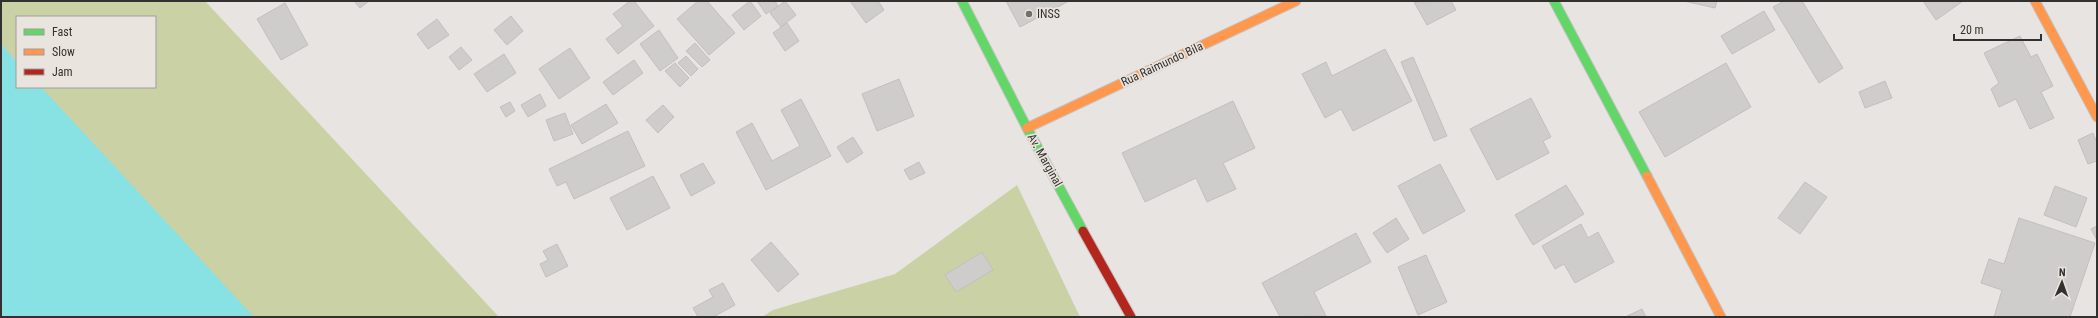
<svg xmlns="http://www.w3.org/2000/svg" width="2098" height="318" viewBox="0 0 2098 318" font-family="'Roboto Condensed',sans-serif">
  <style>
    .green { fill: #cad2a5; fill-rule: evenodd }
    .water { fill: #88e1e3 }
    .building { fill: #cfcdcb; stroke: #c2bfbd }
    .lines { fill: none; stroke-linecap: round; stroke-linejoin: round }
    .fast-casing { stroke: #c5c2c0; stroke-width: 11 }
    .slow-casing { stroke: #c5c2c0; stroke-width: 11 }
    .jam-casing { stroke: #c5c2c0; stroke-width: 11 }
    .fast { stroke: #63d668; stroke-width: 9 }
    .slow { stroke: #ff974d; stroke-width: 9 }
    .jam { stroke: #b3261e; stroke-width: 9 }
    .poi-dot { fill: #72706e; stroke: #eae4df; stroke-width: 1.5 }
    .labels { text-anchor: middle; stroke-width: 3.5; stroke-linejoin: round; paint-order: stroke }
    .poi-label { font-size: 12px; fill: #333130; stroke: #eae4df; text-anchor: start }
    .street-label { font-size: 12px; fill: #333130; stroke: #eae4df }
  </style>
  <rect width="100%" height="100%" fill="#e7e4e2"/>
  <!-- green -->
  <g class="green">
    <path d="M1,1H205L499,317H1ZM17,17H155V87H17Z"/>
    <polygon points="1017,185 1080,317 762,317 773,310 895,274"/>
  </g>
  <!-- water -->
  <polygon class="water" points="1,44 17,62 17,87 41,87 254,317 1,317"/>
  <!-- building -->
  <g class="building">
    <polygon points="354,1 369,1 360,8"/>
    <polygon points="630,1 634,1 654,26 618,54 606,39 623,26 613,14"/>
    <polygon points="698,1 707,1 735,33 709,55 677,19"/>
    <polygon points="750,1 761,16 744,30 732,15"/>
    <polygon points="757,1 775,1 778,6 766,14"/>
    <polygon points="785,1 796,15 781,27 770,13"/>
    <polygon points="850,1 878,1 884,10 866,23"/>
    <polygon points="1006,1 1069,1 1020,27"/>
    <polygon points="1451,1 1456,10 1427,25 1414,2"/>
    <polygon points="1684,1 1717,1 1715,8"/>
    <polygon points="1784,1 1802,1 1843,68 1819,83 1773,7"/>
    <polygon points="1923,1 1963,1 1936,20"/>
    <polygon points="285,3 308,45 281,60 257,19"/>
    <polygon points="1764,11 1775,30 1732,54 1721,36"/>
    <polygon points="511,16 523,31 507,45 494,30"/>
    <polygon points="437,19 449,35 428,49 417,34"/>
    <polygon points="787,23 799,41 785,51 773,33"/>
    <polygon points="659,30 678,58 660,71 640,44"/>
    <polygon points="2020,36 2031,57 2037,54 2053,86 2041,92 2054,118 2030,129 2016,99 1999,107 1991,89 1999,83 1984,53"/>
    <polygon points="695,43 710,60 702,67 686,51"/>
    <polygon points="461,47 472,60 459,70 449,57"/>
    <polygon points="570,48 590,78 559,99 539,69"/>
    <polygon points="1385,49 1412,101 1353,131 1341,109 1325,118 1302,74 1326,62 1332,76"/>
    <polygon points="504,54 516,73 487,92 474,74"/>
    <polygon points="686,56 698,69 691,76 678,63"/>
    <polygon points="1413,57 1447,136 1434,141 1401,62"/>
    <polygon points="634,60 643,73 613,95 603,82"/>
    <polygon points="675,63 689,78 680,87 665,71"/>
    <polygon points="1726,63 1751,107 1665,157 1639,112"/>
    <polygon points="899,79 914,116 877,131 862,94"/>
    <polygon points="1885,81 1892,98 1865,108 1859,92"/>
    <polygon points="540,94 546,106 528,117 521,105"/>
    <polygon points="1531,98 1551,137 1543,141 1549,153 1497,180 1470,129"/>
    <polygon points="801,99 831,156 766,190 736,132 752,123 772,161 800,146 781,110"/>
    <polygon points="1233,101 1255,148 1223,163 1236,189 1207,202 1196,178 1145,202 1122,153"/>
    <polygon points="510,102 515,111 506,117 500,107"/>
    <polygon points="606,104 618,123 582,144 571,125"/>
    <polygon points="663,105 674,117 658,133 646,120"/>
    <polygon points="565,113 573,134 554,141 546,120"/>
    <polygon points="628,131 645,166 574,199 566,182 557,186 549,169"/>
    <polygon points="2093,133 2097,143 2097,161 2088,164 2078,140"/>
    <polygon points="853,137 863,153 847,163 837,147"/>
    <polygon points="919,162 925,173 910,180 904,170"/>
    <polygon points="703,163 715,183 691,196 680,175"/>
    <polygon points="1440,164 1465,211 1423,234 1398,186"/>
    <polygon points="653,176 670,208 627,230 610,198"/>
    <polygon points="1805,182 1827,197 1800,234 1778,218"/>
    <polygon points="1566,185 1584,214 1533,245 1515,215"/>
    <polygon points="2055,186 2087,198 2076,227 2044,215"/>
    <polygon points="1396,218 1409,239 1387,253 1373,233"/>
    <polygon points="2019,218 2095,243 2070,317 1994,317 2002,290 1981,283 1989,259 2004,264"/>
    <polygon points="1581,224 1588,238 1598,232 1614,262 1575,283 1564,264 1555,269 1542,246"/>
    <polygon points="2097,226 2097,240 2091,229"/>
    <polygon points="1356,233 1371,262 1314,292 1326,316 1280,317 1262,283"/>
    <polygon points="771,242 799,274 778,292 751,260"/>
    <polygon points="557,244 568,266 546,277 540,264 548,260 543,251"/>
    <polygon points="982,252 993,270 956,292 945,275"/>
    <polygon points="1426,255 1447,302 1418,315 1398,267"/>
    <polygon points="723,283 735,305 713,317 698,317 693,308 713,297 709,290"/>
    <polygon points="1642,309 1646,317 1625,317"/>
  </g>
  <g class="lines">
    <defs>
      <g id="fast">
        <polyline points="962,1 1027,128 1083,231"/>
        <polyline points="1554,1 1647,176"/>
      </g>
      <g id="slow">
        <polyline points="2035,1 2097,117"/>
        <polyline points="1027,128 1296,1"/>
        <polyline points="1647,176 1721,317"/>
      </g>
      <polyline id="jam" points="1083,231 1131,317"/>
    </defs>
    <!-- fast casing -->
    <use href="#fast" class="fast-casing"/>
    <!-- slow casing -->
    <use href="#slow" class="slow-casing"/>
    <!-- jam casing -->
    <use href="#jam" class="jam-casing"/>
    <!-- fast -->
    <use href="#fast" class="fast"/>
    <!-- slow -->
    <use href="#slow" class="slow"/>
    <!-- jam -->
    <use href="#jam" class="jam"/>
  </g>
  <!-- markers -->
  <circle class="poi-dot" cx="1029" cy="14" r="4"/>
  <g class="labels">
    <!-- poi labels -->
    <g class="poi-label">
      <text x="1037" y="18">INSS</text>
    </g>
    <!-- street labels -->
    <g class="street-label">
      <text transform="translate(1162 64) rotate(-25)" y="4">Rua Raimundo Bila</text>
      <text transform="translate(1045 160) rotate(61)" y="4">Av. Marginal</text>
    </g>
  </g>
  <!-- border -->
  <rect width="2098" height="318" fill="none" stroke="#333130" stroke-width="4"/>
  <!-- legend -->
  <rect x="16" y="16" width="140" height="72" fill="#eae4df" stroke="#a19c99"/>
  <rect x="24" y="29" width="20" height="6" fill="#63d668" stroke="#a19c99"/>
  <text x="52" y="36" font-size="12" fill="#333130">Fast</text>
  <rect x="24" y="49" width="20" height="6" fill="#ff974d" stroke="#a19c99"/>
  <text x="52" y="56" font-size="12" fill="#333130">Slow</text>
  <rect x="24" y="69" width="20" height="6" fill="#b3261e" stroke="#a19c99"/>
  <text x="52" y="76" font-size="12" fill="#333130">Jam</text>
  <!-- north arrow -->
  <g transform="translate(2062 282) rotate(2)" stroke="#eae4df" stroke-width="3" paint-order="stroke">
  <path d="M0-3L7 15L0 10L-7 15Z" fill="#333130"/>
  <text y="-6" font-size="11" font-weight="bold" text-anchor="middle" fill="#333130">N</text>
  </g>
  <!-- scale -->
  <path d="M1954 34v6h87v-6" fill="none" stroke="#333130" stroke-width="2"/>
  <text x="1960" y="34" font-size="12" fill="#333130" stroke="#eae4df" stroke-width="3" paint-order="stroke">20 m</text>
</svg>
